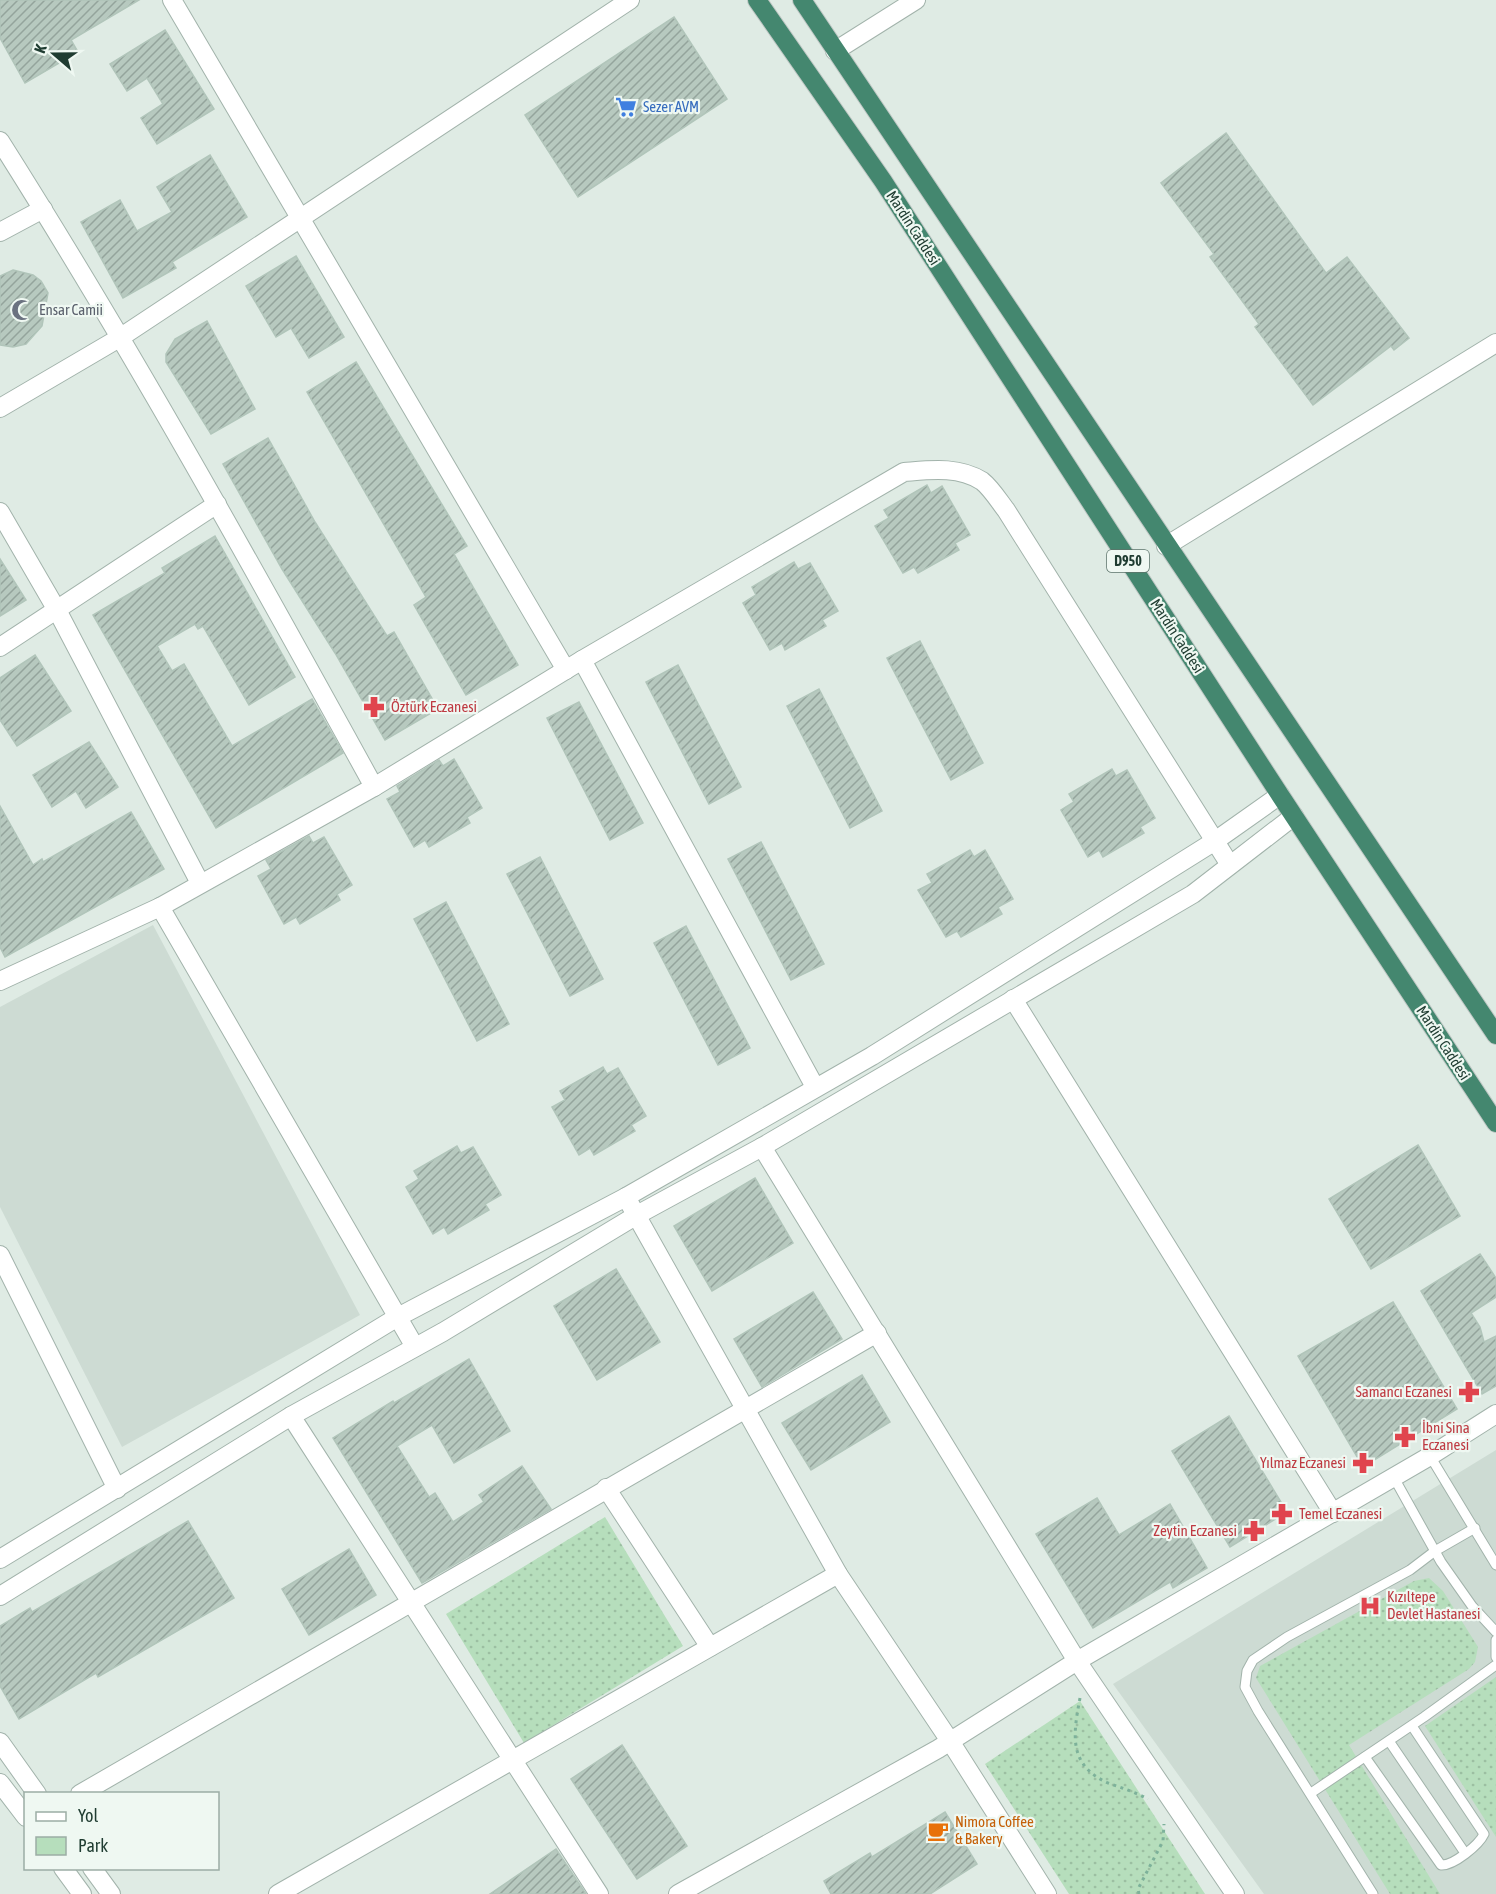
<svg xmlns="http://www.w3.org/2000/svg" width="1496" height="1894" viewBox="0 0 1496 1894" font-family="'Asap Condensed',sans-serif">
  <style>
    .built { fill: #cddbd3 }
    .green { fill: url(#green-dots) }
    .building { fill: url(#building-hatch); stroke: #b1c5ba; stroke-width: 1.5 }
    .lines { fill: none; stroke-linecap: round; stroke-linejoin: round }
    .service-casing { stroke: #a2b3ab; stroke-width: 11 }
    .minor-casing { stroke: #a2b3ab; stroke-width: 20 }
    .tertiary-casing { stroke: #a2b3ab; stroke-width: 20 }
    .trunk-casing { stroke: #c0c8c5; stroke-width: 20 }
    .path { stroke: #7db19a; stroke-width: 3; stroke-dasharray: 3 4.5; stroke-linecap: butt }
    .service { stroke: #fff; stroke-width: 9 }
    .minor { stroke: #fff; stroke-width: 18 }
    .tertiary { stroke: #fff; stroke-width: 18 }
    .trunk { stroke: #44876f; stroke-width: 18 }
    .labels { text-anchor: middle; stroke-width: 4.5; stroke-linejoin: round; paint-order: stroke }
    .shield { fill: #eff8f2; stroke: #5d746b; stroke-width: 1.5 }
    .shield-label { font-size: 14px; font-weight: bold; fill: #1f3c31 }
    .shop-label { font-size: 15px; fill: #366cbe; stroke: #eff8f2; text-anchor: start }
    .street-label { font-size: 15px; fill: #1f3c31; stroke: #eff8f2 }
    .worship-label { font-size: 15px; fill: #5b616d; stroke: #eff8f2; text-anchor: start }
    .health-label { font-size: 15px; fill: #be3a42; stroke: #eff8f2; text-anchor: start }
    .food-label { font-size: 15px; fill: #c56008; stroke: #eff8f2; text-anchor: start }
  </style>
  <defs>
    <pattern id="green-dots" width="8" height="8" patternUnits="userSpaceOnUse" patternTransform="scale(1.5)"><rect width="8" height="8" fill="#b6debc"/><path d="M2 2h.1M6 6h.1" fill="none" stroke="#9cbfa2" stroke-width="1.8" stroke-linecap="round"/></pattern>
    <pattern id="building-hatch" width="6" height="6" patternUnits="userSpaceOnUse" patternTransform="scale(1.5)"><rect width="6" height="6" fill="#b7c9bf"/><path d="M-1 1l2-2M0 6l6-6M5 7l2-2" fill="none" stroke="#94a49c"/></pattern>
  </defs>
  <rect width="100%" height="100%" fill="#dfebe4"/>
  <!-- built -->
  <g class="built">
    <polygon points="153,925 360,1315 122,1447 0,1207 0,1007"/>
    <polygon points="1496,1450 1496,1894 1264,1894 1113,1684"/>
  </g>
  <!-- green -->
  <g class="green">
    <polygon points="605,1517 683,1646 524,1743 446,1614"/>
    <polygon points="1429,1578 1443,1591 1478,1647 1475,1662 1469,1669 1349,1745 1440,1894 1390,1894 1256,1678 1260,1666 1414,1581"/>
    <polygon points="1496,1677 1496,1837 1425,1726"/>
    <polygon points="1080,1701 1205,1894 1069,1894 985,1764"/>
  </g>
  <!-- building -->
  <g class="building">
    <polygon points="0,0 139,0 71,40 78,52 25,83 0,38"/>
    <polygon points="674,17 727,99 578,197 525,115"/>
    <polygon points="165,30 214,109 157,144 141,118 163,104 147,78 127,91 110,64"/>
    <polygon points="1226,133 1326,273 1347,257 1409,338 1394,350 1391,346 1313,405 1255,327 1259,324 1210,257 1214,254 1161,183"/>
    <polygon points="210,155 247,217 172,262 176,268 123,298 81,222 120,200 137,231 172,212 157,187"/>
    <polygon points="296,256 344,337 309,358 291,328 276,337 246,286"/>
    <polygon points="13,270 33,275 41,281 48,293 42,326 26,344 13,347 0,345 0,276"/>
    <polygon points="207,321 255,409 211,434 166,362 166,354 175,339"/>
    <polygon points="356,362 467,546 454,554 518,665 466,695 414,605 426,597 307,392"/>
    <polygon points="268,438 315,522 387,636 394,632 438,709 385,740 335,653 282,569 223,464"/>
    <polygon points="927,485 931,493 942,486 970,535 955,543 959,550 918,573 914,567 903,573 875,526 889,518 884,510"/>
    <polygon points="215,536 295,677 249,705 203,626 198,629 195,624 157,646 172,671 184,664 232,746 312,699 343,753 216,828 93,615 165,573 162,568"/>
    <polygon points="0,559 26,600 0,616"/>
    <polygon points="794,562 798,569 810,563 838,611 822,620 826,626 785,650 782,643 770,650 743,603 756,595 752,587"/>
    <polygon points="920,641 983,763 951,780 887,658"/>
    <polygon points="35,655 71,711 17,746 0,720 0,678"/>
    <polygon points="678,665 741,787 709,804 646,682"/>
    <polygon points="819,689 882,811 850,828 787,706"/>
    <polygon points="579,702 643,823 610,840 547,718"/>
    <polygon points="89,742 118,787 86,808 76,791 52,807 33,775"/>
    <polygon points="454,759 482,808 467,817 470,823 429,847 425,840 414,847 387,799 400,792 397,786 439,760 443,766"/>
    <polygon points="1112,769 1116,776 1127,770 1155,818 1140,827 1144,833 1103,857 1099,850 1088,857 1061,810 1074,802 1069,794"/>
    <polygon points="0,806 33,865 42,859 43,862 131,812 164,869 5,957 0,947"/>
    <polygon points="309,836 313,843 324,837 352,885 337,894 340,900 300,924 296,917 284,924 258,876 271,869 266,860"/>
    <polygon points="761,842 824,964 791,980 728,859"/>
    <polygon points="970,850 974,857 985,850 1013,899 998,907 1002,914 961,937 957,931 946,937 918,890 932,883 927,874"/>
    <polygon points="540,857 603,979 570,996 507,874"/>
    <polygon points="446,902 509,1024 477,1041 414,919"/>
    <polygon points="686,926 750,1048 718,1065 654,943"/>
    <polygon points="603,1067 607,1074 618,1068 646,1116 631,1125 635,1131 594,1155 590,1148 579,1155 552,1107 565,1100 560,1091"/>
    <polygon points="1418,1145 1460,1216 1371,1269 1329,1199"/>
    <polygon points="457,1146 461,1153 473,1147 501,1195 485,1204 489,1210 448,1234 444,1227 433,1234 406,1187 419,1179 414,1171"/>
    <polygon points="755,1178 793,1243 712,1291 674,1226"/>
    <polygon points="1480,1254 1496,1278 1496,1297 1471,1313 1480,1327 1484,1342 1496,1336 1496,1386 1482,1394 1421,1291"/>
    <polygon points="616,1269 660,1342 597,1380 554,1306"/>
    <polygon points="813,1292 842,1339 762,1387 734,1339"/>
    <polygon points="1393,1302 1457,1409 1363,1467 1298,1356"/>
    <polygon points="469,1359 510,1431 454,1463 432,1425 397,1446 429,1497 435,1493 453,1522 484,1502 479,1495 522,1466 551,1509 422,1583 333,1438 393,1401 394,1403"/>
    <polygon points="862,1375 890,1422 811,1470 782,1423"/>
    <polygon points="1229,1416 1287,1512 1230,1547 1172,1451"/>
    <polygon points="1097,1498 1119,1535 1170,1504 1207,1568 1173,1588 1170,1582 1093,1628 1036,1534"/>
    <polygon points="188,1521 234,1598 98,1677 96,1673 19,1719 0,1686 0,1626 30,1608 32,1612"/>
    <polygon points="349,1549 376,1595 309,1635 282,1589"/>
    <polygon points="622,1745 687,1846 637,1879 571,1779"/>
    <polygon points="945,1812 977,1864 930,1894 831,1894 824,1881 870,1853 872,1857"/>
    <polygon points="556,1849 586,1894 490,1894"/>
  </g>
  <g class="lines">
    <defs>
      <g id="service">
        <polyline points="1430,1456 1496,1565"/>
        <polyline points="1393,1476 1441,1562 1472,1606 1496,1632"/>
        <polyline points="1496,1640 1496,1657"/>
        <polyline points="1389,1741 1465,1853"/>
        <path d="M1365,1757L1441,1865C1453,1866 1479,1845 1484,1834L1412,1726"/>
        <polyline points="1311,1793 1424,1717 1496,1665"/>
        <polyline points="1373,1894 1258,1711 1245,1687 1247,1671 1253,1660 1287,1637 1410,1570 1435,1551 1475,1528"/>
      </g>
      <g id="minor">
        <polyline points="172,0 566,670"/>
        <polyline points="835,51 916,0"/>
        <path d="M0,141C133,351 254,569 374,787"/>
        <polyline points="0,232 43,209"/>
        <polyline points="0,408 121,337 630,0"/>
        <polyline points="0,512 58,612 200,883"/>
        <polyline points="1166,546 1496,343"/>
        <polyline points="0,647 217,504"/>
        <polyline points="582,660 815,1087"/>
        <polyline points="160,907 415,1347"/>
        <path d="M0,981L160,907L374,787L582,660L904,472C930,470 958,466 982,481C991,488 999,501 1006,510L1230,865"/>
        <polyline points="1013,999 1333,1513"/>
        <polyline points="762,1147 1077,1661 1235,1894"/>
        <polyline points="626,1197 838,1574 950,1741 1047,1894"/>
        <polyline points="0,1255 117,1489"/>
        <polyline points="291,1416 599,1894"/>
        <polyline points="606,1488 710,1647"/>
        <polyline points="80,1794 877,1333"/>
        <polyline points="278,1894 838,1574"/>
      </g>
      <g id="tertiary">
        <polyline points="0,1559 396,1318 626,1197 872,1056 1215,841 1280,795"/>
        <polyline points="0,1596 291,1416 443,1332 637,1215 762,1147 1193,894 1294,816"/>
        <polyline points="0,1742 37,1794"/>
        <polyline points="0,1783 26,1817"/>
        <polyline points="63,1868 82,1894"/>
        <polyline points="92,1868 111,1894"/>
        <polyline points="678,1894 938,1749 1077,1661 1430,1456 1496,1414"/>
      </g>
      <g id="trunk">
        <polyline points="757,0 883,181 1280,795 1496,1123"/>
        <polyline points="802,0 1496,1035"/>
      </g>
    </defs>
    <!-- service casing -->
    <use href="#service" class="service-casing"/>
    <!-- minor casing -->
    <use href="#minor" class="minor-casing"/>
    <!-- tertiary casing -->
    <use href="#tertiary" class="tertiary-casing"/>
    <!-- trunk casing -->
    <use href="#trunk" class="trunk-casing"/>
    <!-- path -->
    <g class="path">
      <path d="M1080,1698C1073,1735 1068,1765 1108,1783C1122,1788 1135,1792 1148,1799"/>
      <polyline points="1139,1894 1138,1889 1163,1841 1164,1824"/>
    </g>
    <!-- service -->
    <use href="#service" class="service"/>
    <!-- minor -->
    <use href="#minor" class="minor"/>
    <!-- tertiary -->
    <use href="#tertiary" class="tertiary"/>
    <!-- trunk -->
    <use href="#trunk" class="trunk"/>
  </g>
  <!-- icons -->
  <defs>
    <symbol id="supermarket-bare" viewBox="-9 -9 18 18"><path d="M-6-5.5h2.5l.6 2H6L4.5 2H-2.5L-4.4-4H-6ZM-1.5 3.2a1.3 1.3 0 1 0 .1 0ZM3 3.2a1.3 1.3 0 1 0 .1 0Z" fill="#3f7fe0" stroke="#eff8f2" stroke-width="2.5" paint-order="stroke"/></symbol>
    <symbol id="mosque-bare" viewBox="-9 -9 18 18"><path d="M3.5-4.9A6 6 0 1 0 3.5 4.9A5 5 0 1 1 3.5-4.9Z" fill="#6b7280" stroke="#eff8f2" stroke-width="2.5" paint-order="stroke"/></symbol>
    <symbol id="pharmacy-bare" viewBox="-9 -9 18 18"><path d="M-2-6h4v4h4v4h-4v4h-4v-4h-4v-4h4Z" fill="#e0444e" stroke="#eff8f2" stroke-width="2.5" paint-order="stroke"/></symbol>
    <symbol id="hospital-bare" viewBox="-9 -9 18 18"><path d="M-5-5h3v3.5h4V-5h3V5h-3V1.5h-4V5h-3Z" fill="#e0444e" stroke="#eff8f2" stroke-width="2.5" paint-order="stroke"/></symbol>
    <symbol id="cafe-bare" viewBox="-9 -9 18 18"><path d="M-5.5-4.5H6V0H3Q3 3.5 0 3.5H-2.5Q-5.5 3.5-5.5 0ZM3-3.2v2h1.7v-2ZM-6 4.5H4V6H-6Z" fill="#e8710a" stroke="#eff8f2" stroke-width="2.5" paint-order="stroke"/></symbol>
  </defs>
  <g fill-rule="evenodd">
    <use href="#supermarket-bare" x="611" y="92" width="30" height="30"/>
    <use href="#mosque-bare" x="7" y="295" width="30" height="30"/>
    <use href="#pharmacy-bare" x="359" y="692" width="30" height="30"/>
    <use href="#pharmacy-bare" x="1454" y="1377" width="30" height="30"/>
    <use href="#pharmacy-bare" x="1390" y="1422" width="30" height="30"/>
    <use href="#pharmacy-bare" x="1348" y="1448" width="30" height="30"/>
    <use href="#pharmacy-bare" x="1267" y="1499" width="30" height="30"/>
    <use href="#pharmacy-bare" x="1239" y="1516" width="30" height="30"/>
    <use href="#hospital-bare" x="1355" y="1591" width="30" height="30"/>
    <use href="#cafe-bare" x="923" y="1816" width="30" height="30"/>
  </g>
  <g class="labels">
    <!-- shield labels -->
    <rect class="shield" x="1107" y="550" width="42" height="22" rx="4.5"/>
    <g class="shield-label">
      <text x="1128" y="566">D950</text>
    </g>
    <!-- shop labels -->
    <g class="shop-label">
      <text x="643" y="112">Sezer AVM</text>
    </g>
    <!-- street labels -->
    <g class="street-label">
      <text transform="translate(913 228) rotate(57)" y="5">Mardin Caddesi</text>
      <text transform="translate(1177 636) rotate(57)" y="5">Mardin Caddesi</text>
      <text transform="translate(1443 1043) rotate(57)" y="5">Mardin Caddesi</text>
    </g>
    <!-- worship labels -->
    <g class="worship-label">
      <text x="39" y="315">Ensar Camii</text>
    </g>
    <!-- health labels -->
    <g class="health-label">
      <text x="391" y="712">Öztürk Eczanesi</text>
      <text x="1452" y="1397" text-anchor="end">Samancı Eczanesi</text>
      <text x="1422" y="1433">İbni Sina<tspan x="1422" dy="17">Eczanesi</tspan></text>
      <text x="1346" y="1468" text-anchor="end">Yılmaz Eczanesi</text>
      <text x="1299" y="1519">Temel Eczanesi</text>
      <text x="1237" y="1536" text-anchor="end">Zeytin Eczanesi</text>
      <text x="1387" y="1602">Kızıltepe<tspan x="1387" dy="17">Devlet Hastanesi</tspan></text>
    </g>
    <!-- food labels -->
    <g class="food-label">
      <text x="955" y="1827">Nimora Coffee<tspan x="955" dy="17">&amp; Bakery</tspan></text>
    </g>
  </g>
  <!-- legend -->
  <rect x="24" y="1792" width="195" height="78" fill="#eff8f2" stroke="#9cada5" stroke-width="1.5"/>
  <rect x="36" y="1812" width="30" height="9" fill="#ffffff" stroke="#9cada5" stroke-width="1.5"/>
  <text x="78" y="1822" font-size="18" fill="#1f3c31">Yol</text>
  <rect x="36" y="1837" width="30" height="18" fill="#b6debc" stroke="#9cada5" stroke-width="1.5"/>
  <text x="78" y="1852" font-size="18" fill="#1f3c31">Park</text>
  <!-- north arrow -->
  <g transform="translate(54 54) rotate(290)" stroke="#eff8f2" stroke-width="4.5" paint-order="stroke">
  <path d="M0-4.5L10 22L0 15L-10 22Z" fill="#1f3c31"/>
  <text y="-9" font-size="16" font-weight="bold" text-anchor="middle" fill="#1f3c31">K</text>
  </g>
</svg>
